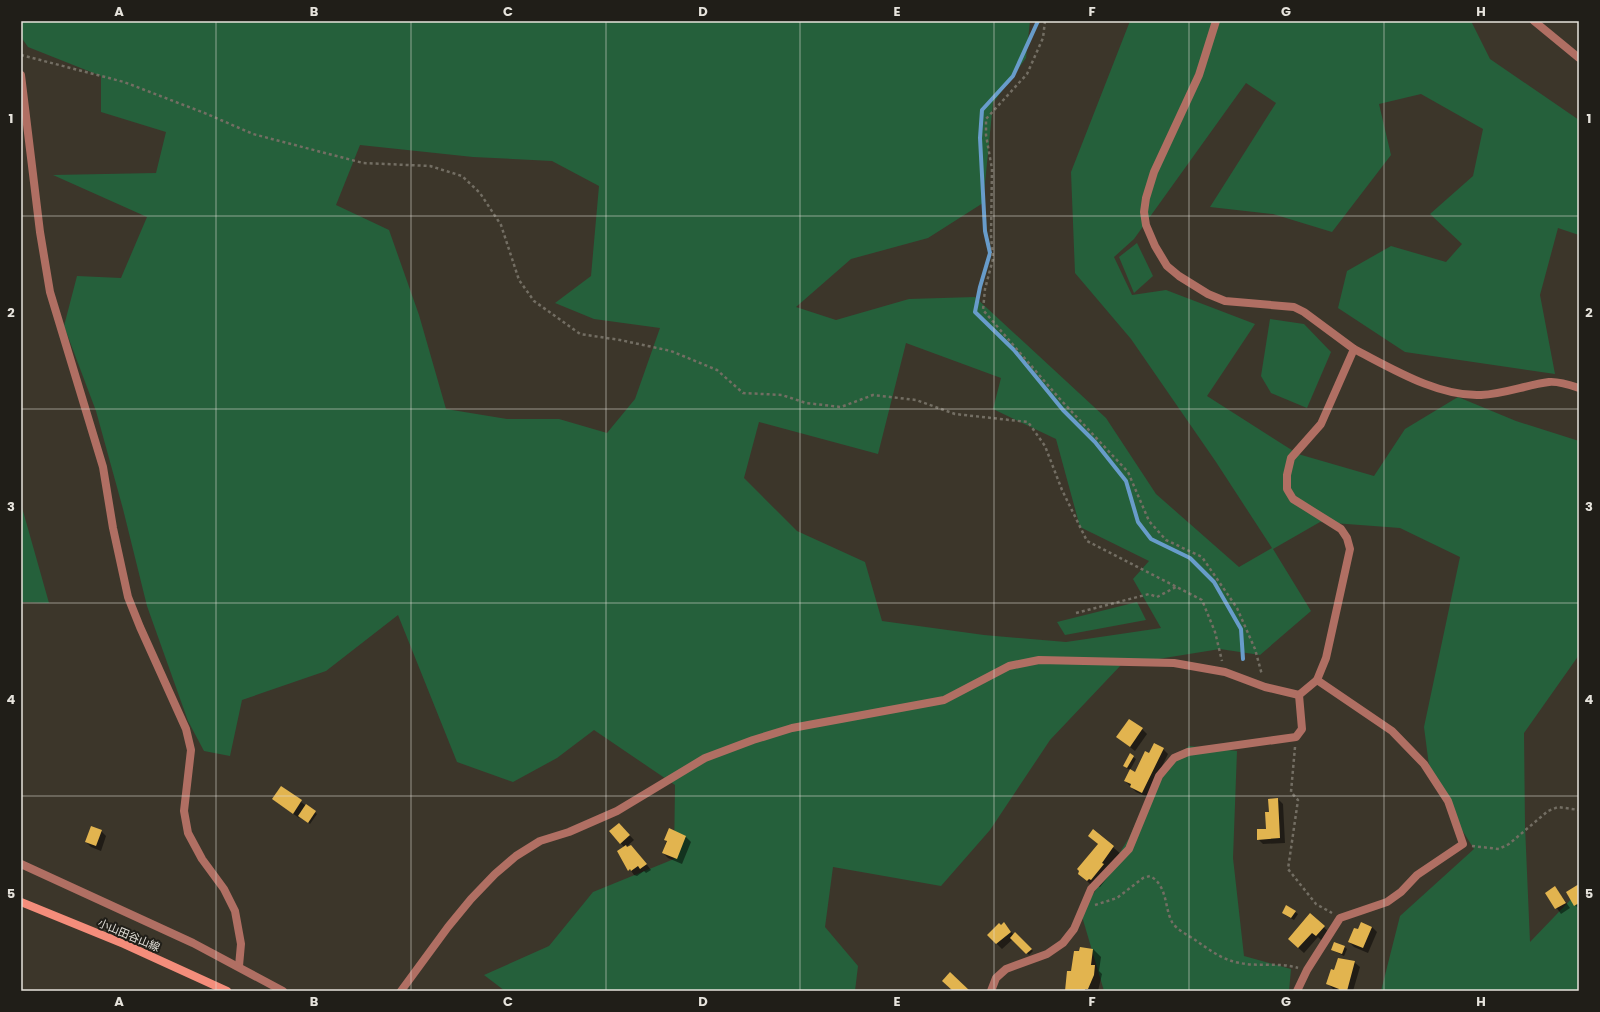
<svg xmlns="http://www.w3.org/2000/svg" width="1600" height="1012" viewBox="0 0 1600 1012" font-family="Poppins,'Noto Sans JP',sans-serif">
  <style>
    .green { fill: #25603b; fill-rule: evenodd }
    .shadow { fill: #0007 }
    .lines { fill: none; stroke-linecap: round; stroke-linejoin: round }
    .stream { stroke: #689cca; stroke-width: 4 }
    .building { fill: #e2b44f }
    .path { stroke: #736e63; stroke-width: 2.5; stroke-dasharray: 3 3; stroke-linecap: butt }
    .minor { stroke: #b06f63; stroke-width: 8 }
    .tertiary { stroke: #b06f63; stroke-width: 8 }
    .secondary { stroke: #f48d7b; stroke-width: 8 }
    .grid { fill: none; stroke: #e6e3dc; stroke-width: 1; stroke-opacity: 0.55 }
    .labels { text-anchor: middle; stroke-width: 4; stroke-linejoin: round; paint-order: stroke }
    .street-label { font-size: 11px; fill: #e6e3dc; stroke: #201e18 }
    .neatline { fill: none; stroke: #e6e3dc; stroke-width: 1.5 }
    .grid-label { font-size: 13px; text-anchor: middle; font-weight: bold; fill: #e6e3dc }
  </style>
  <rect width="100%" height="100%" fill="#3c362a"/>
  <!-- green -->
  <g class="green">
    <path d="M21,21H1030L1026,58L993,103L983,203L928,238L851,259L796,307L836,320L909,299L975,297L1106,418L1156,494L1239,567L1272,548L1216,462L1131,339L1075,273L1071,172L1130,21H1471L1490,59L1579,120V235L1558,228L1540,295L1555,374L1405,352L1338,308L1347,271L1391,246L1446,262L1462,244L1430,214L1473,176L1483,129L1421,94L1379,104L1391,155L1332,232L1273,214L1210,207L1276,103L1246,83L1134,239L1114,257L1132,295L1166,290L1255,324L1207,396L1298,454L1374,476L1405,429L1458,397L1516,421L1579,441V655L1524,733L1525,826L1530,942L1579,891V991H1381L1400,916L1474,849L1431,781L1424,727L1460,557L1400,528L1320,522L1273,549L1311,611L1260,655L1220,649L1121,665L1050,740L990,830L941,886L833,867L825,927L858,966L855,991H505L484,975L549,946L593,892L674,859L675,785L594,730L557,758L513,782L457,762L398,615L326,671L242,700L230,756L204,751L188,721L147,606L123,509L96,411L64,326L77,276L121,278L147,217L53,175L156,173L166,132L101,112V76L28,47L21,37ZM360,145L473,157L552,161L599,186L591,276L555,303L594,319L660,328L635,399L607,433L559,419H507L446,409L419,315L389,230L336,205ZM906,343L1001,378L993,409L1056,439L1080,527L1149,561L1133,579L1161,628L1066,642L984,635L882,621L865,562L797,531L744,478L759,422L878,454Z"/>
    <polygon points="1137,243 1153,276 1134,293 1119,257"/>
    <polygon points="1270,319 1304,324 1331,352 1307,408 1271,393 1261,376"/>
    <polygon points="21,504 49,603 21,602"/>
    <polygon points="1137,602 1146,620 1065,635 1057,622"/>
    <polygon points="1189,746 1237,751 1233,858 1244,956 1291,969 1289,991 1104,991 1081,913 1129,838 1158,773"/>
  </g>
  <!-- shadow -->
  <g class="shadow">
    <polygon points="1142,729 1147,734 1135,751 1117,737"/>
    <polygon points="1163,749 1168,754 1147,797 1136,792 1125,781"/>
    <polygon points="1130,755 1136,759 1130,770 1126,768"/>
    <polygon points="281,787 317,814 310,824 300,816 299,818 273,799"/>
    <polygon points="1278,799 1283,804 1285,843 1263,844 1258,839 1267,830 1270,813"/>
    <polygon points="619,824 634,840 624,849 625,850 631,846 636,851 651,870 646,873 644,871 637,876 634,875 618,852 624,847 611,832"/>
    <polygon points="669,830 686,837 691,842 682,864 668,858 663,853"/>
    <polygon points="1093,830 1122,855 1111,873 1100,887 1098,886 1095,889 1079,873 1099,845 1089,836"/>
    <polygon points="101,831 106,836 101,851 91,847 86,842"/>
    <polygon points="1579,885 1579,909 1575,905"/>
    <polygon points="1555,887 1570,908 1561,914 1546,893"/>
    <polygon points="1295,912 1298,914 1294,920 1285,915"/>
    <polygon points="1310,915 1329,932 1322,941 1318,937 1304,953 1294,944"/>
    <polygon points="1004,924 1014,935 1015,934 1033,951 1029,955 1013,939 1002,949 988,935"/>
    <polygon points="1372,927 1377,932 1368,953 1354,947 1349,942 1358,930"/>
    <polygon points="1344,947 1347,949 1344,956 1332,950"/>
    <polygon points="1093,949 1101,957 1099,971 1102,974 1098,991 1066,991 1072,972"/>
    <polygon points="1354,962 1360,967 1353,991 1333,989 1328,984 1334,972"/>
  </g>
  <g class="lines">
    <!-- stream -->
    <polyline class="stream" points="1038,21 1013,76 982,110 980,138 985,231 990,253 980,287 975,312 1014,350 1063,410 1095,442 1126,481 1138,522 1151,539 1190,558 1214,582 1241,629 1243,659"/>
  </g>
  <!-- building -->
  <g class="building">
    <polygon points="1129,719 1143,728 1130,747 1116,737"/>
    <polygon points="1154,743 1164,748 1142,793 1130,787 1131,784 1124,781 1130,769 1135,772 1145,751 1149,753"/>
    <polygon points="1130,753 1134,756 1127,768 1123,766"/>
    <polygon points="281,786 302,800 293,814 272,799"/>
    <polygon points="1278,798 1280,838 1257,840 1257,829 1266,829 1265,812 1269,812 1268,799"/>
    <polygon points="306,804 316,811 308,823 298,816"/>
    <polygon points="619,823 630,835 620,844 609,831"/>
    <polygon points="91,826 102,830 96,846 85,842"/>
    <polygon points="669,828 686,836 677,859 662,853 667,841 664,840"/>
    <polygon points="1093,829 1114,846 1102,863 1104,864 1091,880 1089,879 1087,881 1078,874 1079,871 1077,869 1098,844 1088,836"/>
    <polygon points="626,845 627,847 631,845 647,864 640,869 638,866 631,871 630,869 628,871 617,851"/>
    <polygon points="1579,884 1579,903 1574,906 1566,892"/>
    <polygon points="1555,886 1566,903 1555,909 1545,893"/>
    <polygon points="1286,905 1296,911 1291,918 1282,913"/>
    <polygon points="1310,913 1325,926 1316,936 1312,933 1298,948 1288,939"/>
    <polygon points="1004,922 1011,932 996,944 987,935 999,923 1001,925"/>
    <polygon points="1361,922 1372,927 1363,948 1348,942 1354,928 1358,929"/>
    <polygon points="1015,932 1032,949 1026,954 1010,938"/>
    <polygon points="1334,942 1345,946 1342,954 1331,950"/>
    <polygon points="1080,947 1093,949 1091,965 1095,965 1094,975 1088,989 1085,989 1085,991 1065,991 1067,971 1071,971 1074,951 1079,951"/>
    <polygon points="1338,958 1355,961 1347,991 1338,991 1339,989 1326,984 1331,969 1334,970"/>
    <polygon points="950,972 970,991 953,991 942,981"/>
  </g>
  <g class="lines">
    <!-- path -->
    <g class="path">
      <polyline points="1045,21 1043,38 1027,74 986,119 986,135 992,169 991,235 993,259 985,289 983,310 1059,398 1128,472 1149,521 1166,540 1202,557 1237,608 1255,649 1262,675"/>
      <polyline points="21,55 124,82 207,114 253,134 363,163 430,166 462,176 480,193 501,225 519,280 534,301 580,334 620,340 671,351 717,370 743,393 782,395 806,403 841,407 873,395 916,400 955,414 1028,422 1045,446 1062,490 1087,541 1202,600 1215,632 1222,661"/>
      <polyline points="1076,613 1149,594 1157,597 1176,587"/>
      <polyline points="1295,747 1291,792 1298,800 1288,869 1316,904 1332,913"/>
      <polyline points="1472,846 1499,849 1509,844 1548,811 1558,807 1579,810"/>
      <path d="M1095,905L1117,898L1143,878L1150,876C1168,886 1164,907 1172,922C1176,929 1187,935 1194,939C1208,949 1222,960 1240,963C1259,967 1279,962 1298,968"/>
    </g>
    <!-- minor -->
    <g class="minor">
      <polyline points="1534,21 1579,58"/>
      <polyline points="21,75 40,232 50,292 103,467 113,528 128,597 140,627 186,729 191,750 184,811 188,833 202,859 224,889 235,911 241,944 239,966"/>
      <path d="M1299,695L1317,680L1326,658L1350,549L1347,538L1341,529L1293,499L1287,489V475L1291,458L1321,424L1354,349C1391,368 1438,397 1481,395C1504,394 1526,385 1549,382C1558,381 1570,385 1579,388"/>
      <polyline points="21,864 193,943 283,991"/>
      <polyline points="401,991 448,927 471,899 495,874 516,856 540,841 569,832 617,811 705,758 753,740 792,728 944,700 1009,666 1039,660 1174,663 1225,672 1265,687 1299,695"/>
      <polyline points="991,991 996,978 1006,969 1047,954 1063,943 1074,929 1091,889 1129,849 1159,776 1174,758 1188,752 1296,737 1302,729 1299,695"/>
      <polyline points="1297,991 1307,970 1340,918 1387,902 1401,892 1417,875 1463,844 1448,801 1424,764 1392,731 1317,680"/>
    </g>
    <!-- tertiary -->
    <polyline class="tertiary" points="1216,21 1199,75 1154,172 1146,198 1144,212 1146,225 1155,246 1167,266 1179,276 1208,294 1225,301 1294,307 1304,312 1354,349"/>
    <!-- secondary -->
    <polyline class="secondary" points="21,902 124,944 227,991"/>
  </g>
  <!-- grid -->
  <path class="grid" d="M216,21V991M411,21V991M606,21V991M800,21V991M994,21V991M1189,21V991M1384,21V991M21,216H1579M21,409H1579M21,603H1579M21,796H1579"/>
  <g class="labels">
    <!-- street labels -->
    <g class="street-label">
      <text transform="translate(129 935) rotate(23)" y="4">小山田谷山線</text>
    </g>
  </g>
  <!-- border -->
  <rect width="1600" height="1012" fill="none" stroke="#201e18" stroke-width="44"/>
  <rect x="22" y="22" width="1556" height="968" class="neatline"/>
  <g class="grid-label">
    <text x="119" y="16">A</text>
    <text x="314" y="16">B</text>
    <text x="508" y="16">C</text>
    <text x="703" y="16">D</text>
    <text x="897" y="16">E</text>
    <text x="1092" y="16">F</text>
    <text x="1286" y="16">G</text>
    <text x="1481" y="16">H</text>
    <text x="11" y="123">1</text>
    <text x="1589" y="123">1</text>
    <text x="11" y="317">2</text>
    <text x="1589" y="317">2</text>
    <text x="11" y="511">3</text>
    <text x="1589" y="511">3</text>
    <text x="11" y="704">4</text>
    <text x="1589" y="704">4</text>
    <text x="11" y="898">5</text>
    <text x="1589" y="898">5</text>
    <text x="119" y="1006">A</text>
    <text x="314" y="1006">B</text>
    <text x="508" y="1006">C</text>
    <text x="703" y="1006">D</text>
    <text x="897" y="1006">E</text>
    <text x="1092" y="1006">F</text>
    <text x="1286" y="1006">G</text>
    <text x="1481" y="1006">H</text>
  </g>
</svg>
